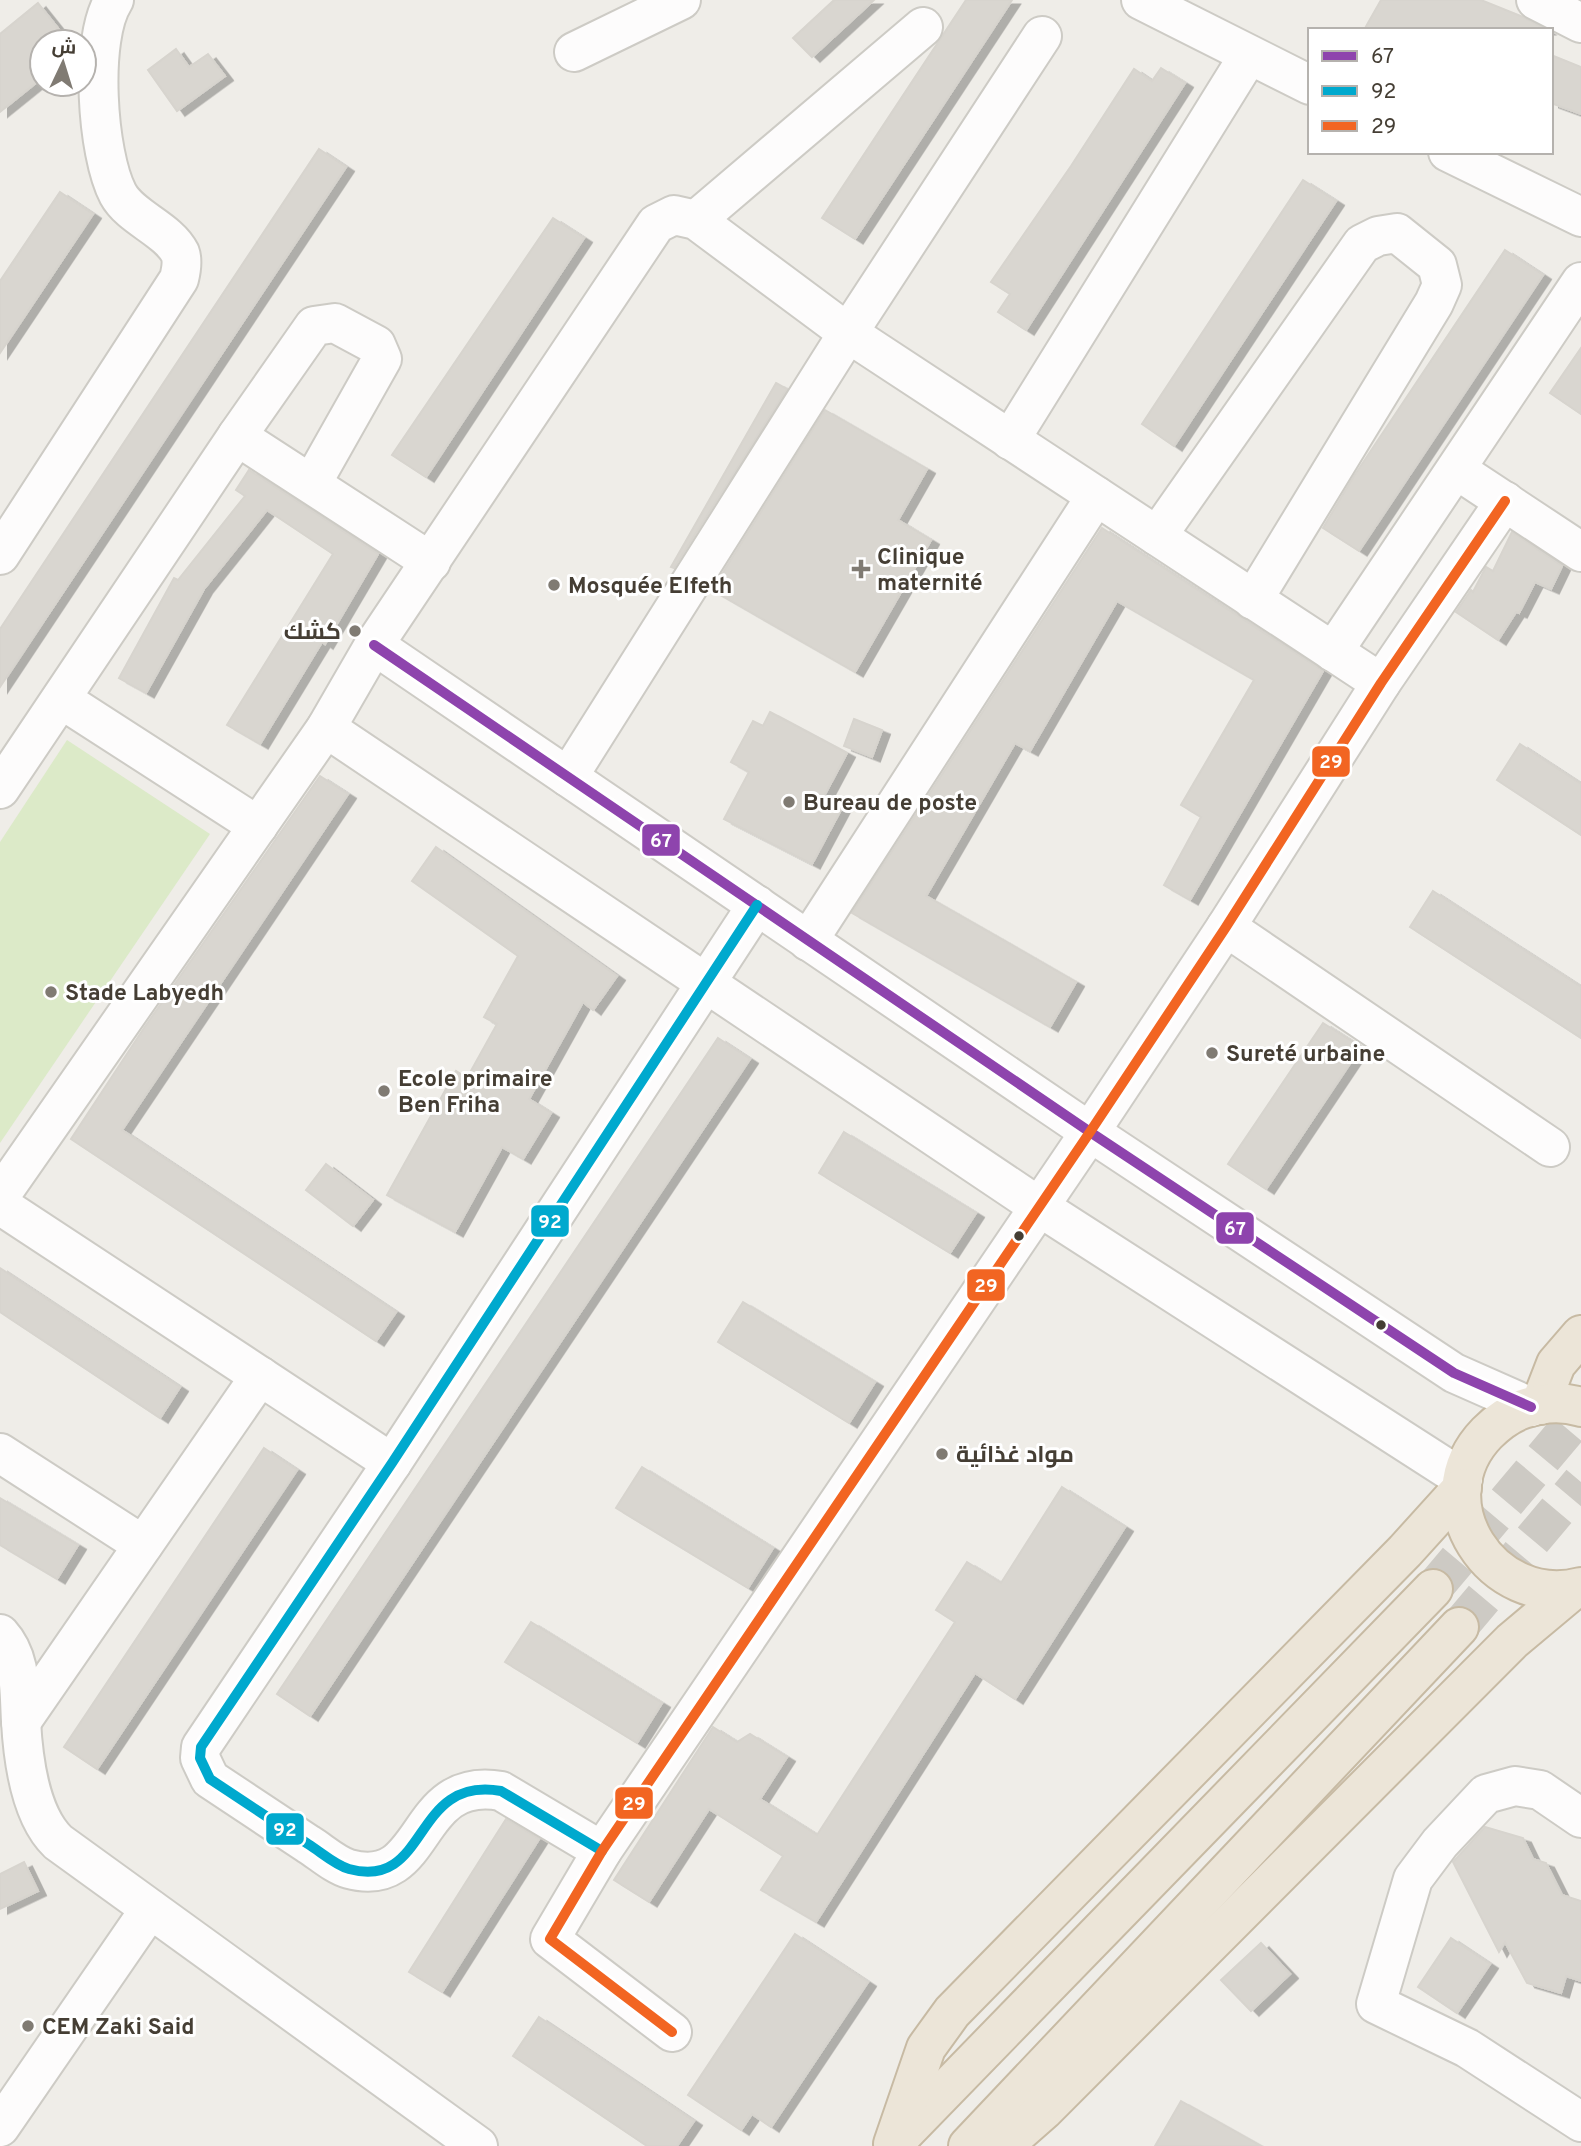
<svg xmlns="http://www.w3.org/2000/svg" width="1581" height="2146" viewBox="0 0 1581 2146" font-family="Overpass,Cairo,sans-serif">
  <style>
    .green { fill: #dceac8 }
    .building { fill: #d9d6d0; stroke: #d7d4ce; stroke-width: 2; filter: url(#shadow) }
    .lines { fill: none; stroke-linecap: round; stroke-linejoin: round }
    .highway-tunnel { stroke: #cdcac4; stroke-width: 38; stroke-dasharray: 38 19; stroke-linecap: butt }
    .minor-casing { stroke: #cdcbc5; stroke-width: 42 }
    .highway-casing { stroke: #c7baa3; stroke-width: 42 }
    .minor { stroke: #fdfcfc; stroke-width: 38 }
    .highway { stroke: #ece5d8; stroke-width: 38 }
    .bus-1-casing { stroke: #fff; stroke-width: 16 }
    .bus-2-casing { stroke: #fff; stroke-width: 16 }
    .bus-3-casing { stroke: #fff; stroke-width: 16 }
    .bus-1 { stroke: #8e44ad; stroke-width: 10 }
    .bus-2 { stroke: #00a9ce; stroke-width: 10 }
    .bus-3 { stroke: #f26522; stroke-width: 10 }
    .poi-dot { fill: #807b73; stroke: #fff; stroke-width: 2.5 }
    .bus-dot { fill: #453e34; stroke: #fff; stroke-width: 2.5 }
    .labels { text-anchor: middle; stroke-width: 6; stroke-linejoin: round; paint-order: stroke }
    .poi-label { font-size: 23px; font-weight: bold; fill: #453e34; stroke: #fff; text-anchor: start }
    .line-badge { stroke: #fff; stroke-width: 2.5 }
    .badge-label { font-size: 19px; text-anchor: middle; font-weight: bold; fill: #fff }
  </style>
  <defs>
    <filter id="shadow"><feDropShadow dx="8" dy="4.5" stdDeviation="0" flood-color="#0004"/></filter>
  </defs>
  <rect width="100%" height="100%" fill="#efede8"/>
  <!-- green -->
  <polygon class="green" points="67,740 210,834 0,1143 0,842"/>
  <!-- building -->
  <g class="building">
    <polygon points="834,0 874,0 812,57 793,38"/>
    <polygon points="966,0 1012,0 855,239 822,218"/>
    <polygon points="1381,0 1481,0 1523,17 1546,30 1364,30"/>
    <polygon points="38,3 69,42 42,42 42,78 0,112 0,34"/>
    <polygon points="176,49 189,67 208,54 225,76 177,111 148,70"/>
    <polygon points="1551,55 1581,67 1581,114 1551,103"/>
    <polygon points="1161,68 1185,83 1026,330 998,312 1010,294 991,282 1071,166 1134,69 1152,81"/>
    <polygon points="319,149 346,167 0,687 0,629"/>
    <polygon points="1303,180 1336,201 1174,446 1142,424"/>
    <polygon points="60,192 93,214 0,353 0,281"/>
    <polygon points="553,218 584,238 426,477 392,455"/>
    <polygon points="1505,250 1543,275 1359,551 1323,528 1354,476"/>
    <polygon points="1581,348 1581,414 1550,393"/>
    <polygon points="776,383 787,389 674,568 671,567"/>
    <polygon points="825,410 927,469 898,520 931,540 855,672 712,590"/>
    <polygon points="249,470 378,554 325,644 322,642 260,744 227,725 333,554 267,510 204,589 146,693 119,678 174,578 178,580 245,496 236,490"/>
    <polygon points="1102,528 1323,671 1190,900 1164,885 1201,817 1181,805 1254,680 1117,601 1030,751 1015,743 926,896 1076,982 1050,1027 852,913"/>
    <polygon points="1512,532 1562,566 1551,589 1535,582 1519,613 1516,612 1498,640 1456,612 1471,590 1473,592 1486,567 1493,571"/>
    <polygon points="770,712 847,753 824,796 843,806 812,864 724,819 749,772 731,762 753,721 763,726"/>
    <polygon points="854,719 882,730 872,757 844,746"/>
    <polygon points="1520,744 1581,784 1581,835 1497,780"/>
    <polygon points="320,776 348,794 122,1130 396,1312 376,1341 71,1139 144,1028"/>
    <polygon points="436,847 617,976 593,1010 583,1002 529,1099 551,1113 523,1159 502,1147 455,1232 387,1195 456,1071 467,1078 497,1024 484,1017 518,956 412,881"/>
    <polygon points="1433,891 1581,987 1581,1038 1410,927"/>
    <polygon points="1323,1023 1361,1047 1266,1189 1228,1164"/>
    <polygon points="718,1038 750,1059 310,1716 277,1694"/>
    <polygon points="844,1132 976,1213 950,1253 819,1173"/>
    <polygon points="326,1164 373,1200 353,1226 306,1190"/>
    <polygon points="0,1268 180,1387 160,1418 0,1312"/>
    <polygon points="743,1302 875,1382 849,1423 718,1342"/>
    <polygon points="264,1448 297,1470 97,1769 64,1747"/>
    <polygon points="642,1467 773,1548 748,1588 616,1508"/>
    <polygon points="1062,1487 1125,1527 1015,1699 975,1673 816,1922 761,1890 783,1856 709,1809 649,1902 614,1880 713,1727 737,1742 750,1734 787,1757 760,1799 817,1835 955,1622 936,1610 967,1562 1001,1583"/>
    <polygon points="0,1498 78,1545 57,1579 0,1545"/>
    <polygon points="531,1622 662,1703 637,1743 505,1662"/>
    <polygon points="506,1819 539,1839 442,1992 409,1972"/>
    <polygon points="1485,1827 1523,1838 1533,1859 1546,1863 1562,1895 1581,1901 1581,1981 1566,1976 1561,1993 1527,1983 1505,1942 1499,1952 1453,1862"/>
    <polygon points="24,1862 38,1891 0,1909 0,1874"/>
    <polygon points="795,1934 868,1982 771,2127 752,2114 741,2130 688,2095"/>
    <polygon points="1451,1938 1490,1964 1457,2013 1418,1987"/>
    <polygon points="1261,1943 1290,1974 1251,2011 1221,1980"/>
    <polygon points="539,2017 694,2121 677,2146 647,2146 513,2056"/>
    <polygon points="1181,2101 1261,2146 1155,2146"/>
  </g>
  <g class="lines">
    <!-- highway-tunnel -->
    <g class="highway-tunnel">
      <polyline points="1433,1589 1581,1413"/>
      <polyline points="1459,1627 1581,1482"/>
    </g>
    <defs>
      <g id="minor">
        <polyline points="1141,0 1310,85"/>
        <polyline points="1536,0 1581,23"/>
        <polyline points="574,52 681,0"/>
        <polyline points="1448,152 1581,217"/>
        <polyline points="696,220 923,27"/>
        <polyline points="237,436 314,326 335,323 376,345 382,359 312,483"/>
        <polyline points="1010,440 1249,55"/>
        <polyline points="1457,470 1581,552"/>
        <polyline points="1157,536 1362,244 1378,236 1397,233 1437,265 1442,285 1434,303 1253,600"/>
        <path d="M0,555L179,279C181,271 183,261 180,253C168,229 131,218 118,194C97,154 89,38 114,0"/>
        <polyline points="374,645 1090,1132 1454,1373 1531,1407"/>
        <polyline points="1333,652 1581,282"/>
        <polyline points="61,699 258,826"/>
        <polyline points="326,728 1038,1206 1463,1479"/>
        <polyline points="568,777 848,333 1042,36"/>
        <polyline points="0,789 237,436 431,562"/>
        <polyline points="1226,927 1550,1147"/>
        <polyline points="808,941 1096,496"/>
        <polyline points="0,1196 326,728 374,645 656,224 674,215 696,220 848,333 1381,683"/>
        <polyline points="0,1205 392,1463"/>
        <polyline points="0,1453 143,1545"/>
        <path d="M0,1634C22,1658 19,1690 21,1721C23,1758 30,1815 58,1842L478,2146"/>
        <polyline points="21,1722 260,1376"/>
        <polyline points="1581,1818 1540,1790 1515,1786 1486,1794 1440,1843 1413,1879 1376,2004 1467,2048 1581,2122"/>
        <path d="M602,1851L501,1791C411,1775 430,1891 349,1869C335,1865 321,1852 308,1844C275,1822 243,1801 210,1779L200,1758L201,1747L392,1463L757,905"/>
        <polyline points="672,2032 550,1939 602,1851 1090,1132 1226,927 1381,683 1505,501"/>
        <polyline points="0,2127 150,1909"/>
      </g>
      <g id="highway">
        <polyline points="1540,1405 1556,1364 1581,1335"/>
        <path d="M1581,1407C1562,1401 1541,1403 1523,1409C1509,1414 1497,1423 1487,1433C1421,1501 1492,1610 1581,1587"/>
        <polyline points="900,2137 1433,1589"/>
        <polyline points="893,2144 926,2048 952,2012 1405,1551 1462,1488"/>
        <polyline points="968,2146 1459,1627"/>
        <polyline points="1003,2146 1044,2110 1512,1641 1574,1589"/>
      </g>
    </defs>
    <!-- minor casing -->
    <use href="#minor" class="minor-casing"/>
    <!-- highway casing -->
    <use href="#highway" class="highway-casing"/>
    <!-- minor -->
    <use href="#minor" class="minor"/>
    <!-- highway -->
    <use href="#highway" class="highway"/>
    <defs>
      <polyline id="bus-1" points="374,645 1090,1132 1454,1373 1531,1407"/>
      <path id="bus-2" d="M602,1851L501,1791C411,1775 430,1891 349,1869C335,1865 321,1852 308,1844C275,1822 243,1801 210,1779L200,1758L201,1747L392,1463L757,905"/>
      <polyline id="bus-3" points="672,2032 550,1939 602,1851 1090,1132 1226,927 1381,683 1505,501"/>
    </defs>
    <!-- bus-1 casing -->
    <use href="#bus-1" class="bus-1-casing"/>
    <!-- bus-2 casing -->
    <use href="#bus-2" class="bus-2-casing"/>
    <!-- bus-3 casing -->
    <use href="#bus-3" class="bus-3-casing"/>
    <!-- bus-1 -->
    <use href="#bus-1" class="bus-1"/>
    <!-- bus-2 -->
    <use href="#bus-2" class="bus-2"/>
    <!-- bus-3 -->
    <use href="#bus-3" class="bus-3"/>
  </g>
  <!-- markers -->
  <g class="poi-dot">
    <path d="M857.5 558.5h7v7h7v7h-7v7h-7v-7h-7v-7h7z"/>
    <circle cx="554" cy="585" r="7"/>
    <circle cx="355" cy="631" r="7"/>
    <circle cx="789" cy="802" r="7"/>
    <circle cx="51" cy="992" r="7"/>
    <circle cx="1212" cy="1053" r="7"/>
    <circle cx="384" cy="1091" r="7"/>
    <circle cx="942" cy="1454" r="7"/>
    <circle cx="28" cy="2026" r="7"/>
  </g>
  <g class="bus-dot">
    <circle cx="1019" cy="1236" r="6"/>
    <circle cx="1381" cy="1325" r="6"/>
  </g>
  <g class="labels">
    <!-- poi labels -->
    <g class="poi-label">
      <text x="877" y="564">Clinique<tspan x="877" dy="26">maternité</tspan></text>
      <text x="568" y="593">Mosquée Elfeth</text>
      <text x="341" y="639" text-anchor="end">كشك</text>
      <text x="803" y="810">Bureau de poste</text>
      <text x="65" y="1000">Stade Labyedh</text>
      <text x="1226" y="1061">Sureté urbaine</text>
      <text x="398" y="1086">Ecole primaire<tspan x="398" dy="26">Ben Friha</tspan></text>
      <text x="956" y="1462">مواد غذائية</text>
      <text x="42" y="2034">CEM Zaki Said</text>
    </g>
  </g>
  <g class="line-badge">
    <rect x="1311" y="745" width="40" height="33" rx="7" fill="#f26522"/>
    <rect x="641" y="823" width="40" height="34" rx="7" fill="#8e44ad"/>
    <rect x="530" y="1204" width="40" height="34" rx="7" fill="#00a9ce"/>
    <rect x="1215" y="1211" width="40" height="34" rx="7" fill="#8e44ad"/>
    <rect x="966" y="1268" width="40" height="34" rx="7" fill="#f26522"/>
    <rect x="614" y="1786" width="40" height="34" rx="7" fill="#f26522"/>
    <rect x="265" y="1812" width="40" height="34" rx="7" fill="#00a9ce"/>
  </g>
  <g class="badge-label">
    <text x="1331" y="768">29</text>
    <text x="661" y="847">67</text>
    <text x="550" y="1228">92</text>
    <text x="1235" y="1235">67</text>
    <text x="986" y="1292">29</text>
    <text x="634" y="1810">29</text>
    <text x="285" y="1836">92</text>
  </g>
  <!-- legend -->
  <rect x="1308" y="28" width="245" height="126" fill="#ffffff" stroke="#b5b2ae" stroke-width="2"/>
  <rect x="1322" y="51" width="35" height="10" fill="#8e44ad" stroke="#b5b2ae" stroke-width="2"/>
  <text x="1371" y="63" font-size="21" fill="#453e34">67</text>
  <rect x="1322" y="86" width="35" height="10" fill="#00a9ce" stroke="#b5b2ae" stroke-width="2"/>
  <text x="1371" y="98" font-size="21" fill="#453e34">92</text>
  <rect x="1322" y="121" width="35" height="10" fill="#f26522" stroke="#b5b2ae" stroke-width="2"/>
  <text x="1371" y="133" font-size="21" fill="#453e34">29</text>
  <!-- north arrow -->
  <g transform="translate(63 63) rotate(4)"><circle r="33" fill="#ffffff" stroke="#b5b2ae" stroke-width="2"/>
  <path d="M0-5L12 26L0 18L-12 26Z" fill="#807b73"/>
  <text y="-10" font-size="19" font-weight="bold" text-anchor="middle" fill="#453e34">ش</text>
  </g>
</svg>
